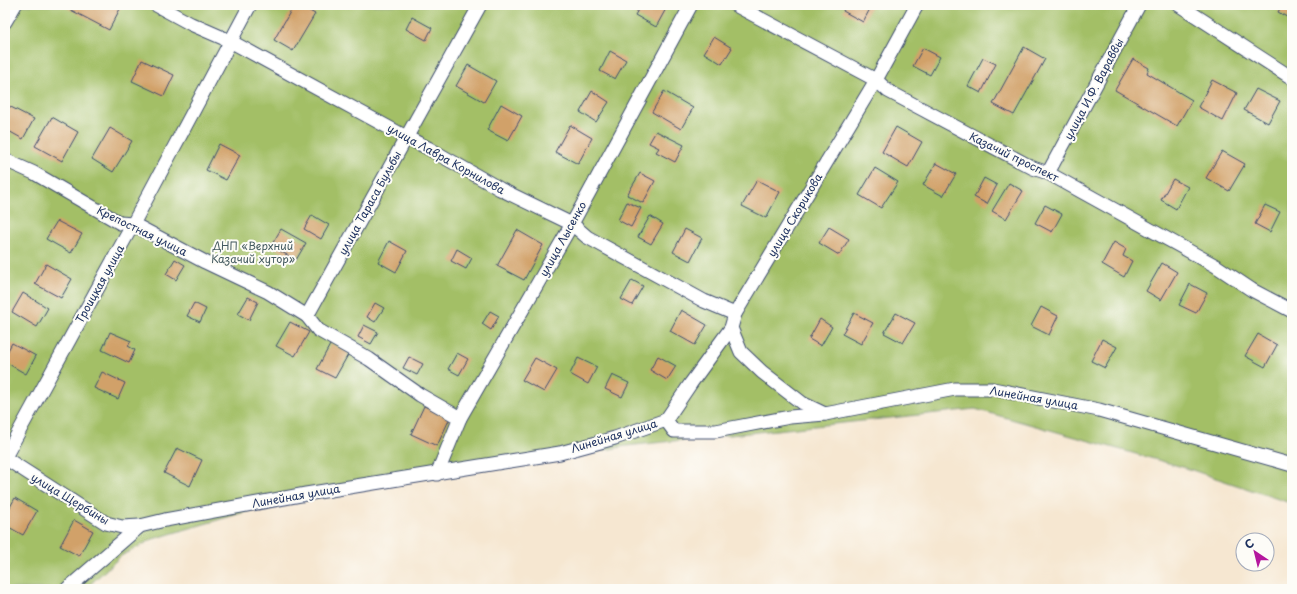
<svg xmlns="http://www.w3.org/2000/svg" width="1297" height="594" viewBox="0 0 1297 594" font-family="'Playpen Sans',sans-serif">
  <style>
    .green { fill: #a3bf66; stroke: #5f7762 }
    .building { fill: #d1a169 }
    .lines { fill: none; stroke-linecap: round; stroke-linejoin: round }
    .street-casing { stroke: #3c4b6f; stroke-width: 15 }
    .street { stroke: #fff; stroke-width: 13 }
    .labels { text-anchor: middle; stroke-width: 4; stroke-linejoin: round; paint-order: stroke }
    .street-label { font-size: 11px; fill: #1b2f5e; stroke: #fdfcf7 }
    .park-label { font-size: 11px; fill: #445a60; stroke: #fdfcf7 }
  </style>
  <rect width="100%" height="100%" fill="#fdfcf7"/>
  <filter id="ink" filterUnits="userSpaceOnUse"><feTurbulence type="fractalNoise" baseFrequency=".025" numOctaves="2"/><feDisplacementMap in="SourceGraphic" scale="8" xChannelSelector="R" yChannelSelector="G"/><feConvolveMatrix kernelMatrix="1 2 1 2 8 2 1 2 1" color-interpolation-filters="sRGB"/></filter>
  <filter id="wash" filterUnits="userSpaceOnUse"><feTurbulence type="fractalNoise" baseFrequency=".012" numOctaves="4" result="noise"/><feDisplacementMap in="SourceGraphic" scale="16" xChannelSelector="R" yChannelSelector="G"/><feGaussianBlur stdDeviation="0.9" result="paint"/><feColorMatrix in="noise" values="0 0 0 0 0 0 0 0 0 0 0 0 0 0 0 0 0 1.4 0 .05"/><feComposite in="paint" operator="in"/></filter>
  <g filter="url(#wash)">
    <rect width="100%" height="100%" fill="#f6e7d1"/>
    <!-- green -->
    <polygon class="green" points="5,5 1292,5 1292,502 1287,502 1186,468 975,409 626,446 584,454 306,494 153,539 121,556 85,589 5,589"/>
    <g id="blocks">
      <!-- building -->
      <g class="building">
        <polygon points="68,5 122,5 109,30 67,8"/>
        <polygon points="294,5 299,5 315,14 293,51 274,40"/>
        <polygon points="641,5 668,5 656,27 635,15"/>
        <polygon points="846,5 872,5 863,22 843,11"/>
        <polygon points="1282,5 1292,5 1292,20 1278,12"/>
        <polygon points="412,17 432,28 426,40 406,29"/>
        <polygon points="714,37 732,48 722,64 704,53"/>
        <polygon points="1024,47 1045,59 1014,115 993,104"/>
        <polygon points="923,48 940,57 930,75 913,66"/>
        <polygon points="610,51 626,60 615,79 600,71"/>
        <polygon points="983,58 996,64 981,93 968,86"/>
        <polygon points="1133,59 1149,68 1147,73 1192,100 1177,126 1115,90"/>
        <polygon points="142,60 174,75 164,96 132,81"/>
        <polygon points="468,65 496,81 484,102 456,86"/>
        <polygon points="1212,80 1237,93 1223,121 1198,107"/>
        <polygon points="1256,89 1280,101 1268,123 1244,110"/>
        <polygon points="592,91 609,102 596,122 580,112"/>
        <polygon points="664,91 693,108 681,129 652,112"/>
        <polygon points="5,104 34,119 23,139 5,129"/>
        <polygon points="501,104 522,116 508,141 487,130"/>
        <polygon points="52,117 78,132 62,161 35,146"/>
        <polygon points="570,125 592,138 578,164 555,152"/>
        <polygon points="896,127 922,142 908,167 882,152"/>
        <polygon points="110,128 132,141 113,172 92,159"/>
        <polygon points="656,131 684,145 675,162 656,152 659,148 649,143"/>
        <polygon points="219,144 240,155 226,180 206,170"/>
        <polygon points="1222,151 1245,164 1229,191 1206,178"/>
        <polygon points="936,163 956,174 943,196 923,185"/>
        <polygon points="875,168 898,182 881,208 859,195"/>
        <polygon points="640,173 655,181 643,203 627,195"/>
        <polygon points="984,178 997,185 987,204 974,197"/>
        <polygon points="1173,179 1188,187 1176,209 1161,200"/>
        <polygon points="757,180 780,192 766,218 742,206"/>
        <polygon points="1009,183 1023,191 1006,219 992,211"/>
        <polygon points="627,202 641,208 631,227 618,220"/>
        <polygon points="1045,205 1062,214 1052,232 1035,223"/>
        <polygon points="1265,205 1280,212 1270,232 1255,224"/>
        <polygon points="312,215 329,225 321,239 304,229"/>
        <polygon points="650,216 663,224 651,244 638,237"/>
        <polygon points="57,221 82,234 71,253 46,239"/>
        <polygon points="829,227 849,239 839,255 819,243"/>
        <polygon points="281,229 306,243 296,260 271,246"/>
        <polygon points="685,229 702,238 690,261 673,252"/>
        <polygon points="517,230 543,245 524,280 497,266"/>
        <polygon points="389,241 407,251 396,272 378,262"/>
        <polygon points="1114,242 1126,249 1123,256 1132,261 1124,277 1102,264"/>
        <polygon points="457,249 472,258 466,269 451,261"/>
        <polygon points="175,259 185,265 176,280 166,274"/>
        <polygon points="1162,263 1177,272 1161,300 1146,291"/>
        <polygon points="46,264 72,279 61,298 35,284"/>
        <polygon points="632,280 643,286 632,305 621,299"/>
        <polygon points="1190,284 1207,293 1196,313 1179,305"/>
        <polygon points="23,293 48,308 37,327 12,312"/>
        <polygon points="248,297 258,302 249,320 238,314"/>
        <polygon points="194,303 206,309 200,322 187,316"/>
        <polygon points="375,303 384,308 375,322 367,317"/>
        <polygon points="1041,307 1058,316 1049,335 1031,326"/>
        <polygon points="681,310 707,325 695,345 670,331"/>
        <polygon points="490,311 499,316 491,330 482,324"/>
        <polygon points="854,313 873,323 861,344 842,334"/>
        <polygon points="896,313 915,323 903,343 884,333"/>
        <polygon points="820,319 832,327 821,346 809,339"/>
        <polygon points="290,322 309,332 295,356 276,346"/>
        <polygon points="364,325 378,332 371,344 358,337"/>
        <polygon points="110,332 131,341 128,346 135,350 129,363 102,350"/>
        <polygon points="1258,334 1277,345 1265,367 1245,356"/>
        <polygon points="1102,339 1117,347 1105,368 1091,361"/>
        <polygon points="12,343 36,356 26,374 5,362 5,356"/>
        <polygon points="331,343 349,353 335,378 317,369"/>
        <polygon points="457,353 468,359 459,375 448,369"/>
        <polygon points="658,356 676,366 667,380 650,370"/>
        <polygon points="409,357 423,364 417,375 403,368"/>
        <polygon points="535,358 557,370 544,392 522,380"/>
        <polygon points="578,358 597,367 588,384 570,374"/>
        <polygon points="102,372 125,383 118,399 94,388"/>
        <polygon points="612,375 629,383 622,397 605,389"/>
        <polygon points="424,406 450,418 437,446 411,434"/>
        <polygon points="177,448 202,460 190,486 164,473"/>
        <polygon points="15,498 37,511 23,535 5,525 5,516"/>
        <polygon points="74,520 93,531 79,556 60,546"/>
      </g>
    </g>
  </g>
  <g filter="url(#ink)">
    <use href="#blocks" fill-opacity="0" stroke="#3c4b6f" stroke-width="1"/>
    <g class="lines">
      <defs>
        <g id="street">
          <polyline points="156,5 191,24 230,41 406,137 428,148 500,189 572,224 587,237 704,301 735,314"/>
          <polyline points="735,5 876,80 888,91 1033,168 1048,173 1216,266 1252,290 1292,311"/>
          <polyline points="1179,5 1292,78"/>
          <polyline points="5,22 15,5"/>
          <polyline points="5,160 34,173 120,223 133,224 205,262 268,292 307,316 318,330 369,359 420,395 460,418"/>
          <polyline points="1048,173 1139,5"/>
          <polyline points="307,316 480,5"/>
          <polyline points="731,328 741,352 762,372 802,403 825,414"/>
          <polyline points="666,420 691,383 731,328 735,314 876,80 917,5"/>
          <polyline points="5,457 133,224 250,5"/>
          <polyline points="5,458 106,523 122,527 140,526"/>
          <polyline points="437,474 460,418 572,224 691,5"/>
          <polyline points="67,589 140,526 165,520 306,494 560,453 615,438 666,420 674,431 716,431 790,417 825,414 955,389 993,389 1099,410 1292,465"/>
        </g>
      </defs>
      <!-- street casing -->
      <use href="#street" class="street-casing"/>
      <!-- street -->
      <use href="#street" class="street"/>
    </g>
  </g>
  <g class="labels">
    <!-- street labels -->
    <g class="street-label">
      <text transform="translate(1094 89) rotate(-62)" y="4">улица И.Ф. Вараввы</text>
      <text transform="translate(1014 157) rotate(26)" y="4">Казачий проспект</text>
      <text transform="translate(446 159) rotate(29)" y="4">улица Лавра Корнилова</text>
      <text transform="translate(370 203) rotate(-61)" y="4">улица Тараса Бульбы</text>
      <text transform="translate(795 215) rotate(-59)" y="4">улица Скорикова</text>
      <text transform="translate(142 231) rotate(26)" y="4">Крепостная улица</text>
      <text transform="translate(563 239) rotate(-61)" y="4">улица Лысенко</text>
      <text transform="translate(100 284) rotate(-61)" y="4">Троицкая улица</text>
      <text transform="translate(1034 398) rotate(10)" y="4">Линейная улица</text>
      <text transform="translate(614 436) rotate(-17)" y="4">Линейная улица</text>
      <text transform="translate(296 496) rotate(-10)" y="4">Линейная улица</text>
      <text transform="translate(70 499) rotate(31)" y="4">улица Щербины</text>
    </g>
    <!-- park labels -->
    <g class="park-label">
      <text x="253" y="250">ДНП «Верхний<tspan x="253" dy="13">Казачий хутор»</tspan></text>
    </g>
  </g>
  <!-- margin -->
  <rect width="1297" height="594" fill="none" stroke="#fdfcf7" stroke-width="20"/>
  <!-- north arrow -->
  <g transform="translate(1255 552) rotate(325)"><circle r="19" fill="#fdfcf7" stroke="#a3aaba"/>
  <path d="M0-3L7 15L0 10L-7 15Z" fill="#b5179e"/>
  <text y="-6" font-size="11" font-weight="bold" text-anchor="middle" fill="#1b2f5e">С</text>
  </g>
</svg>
